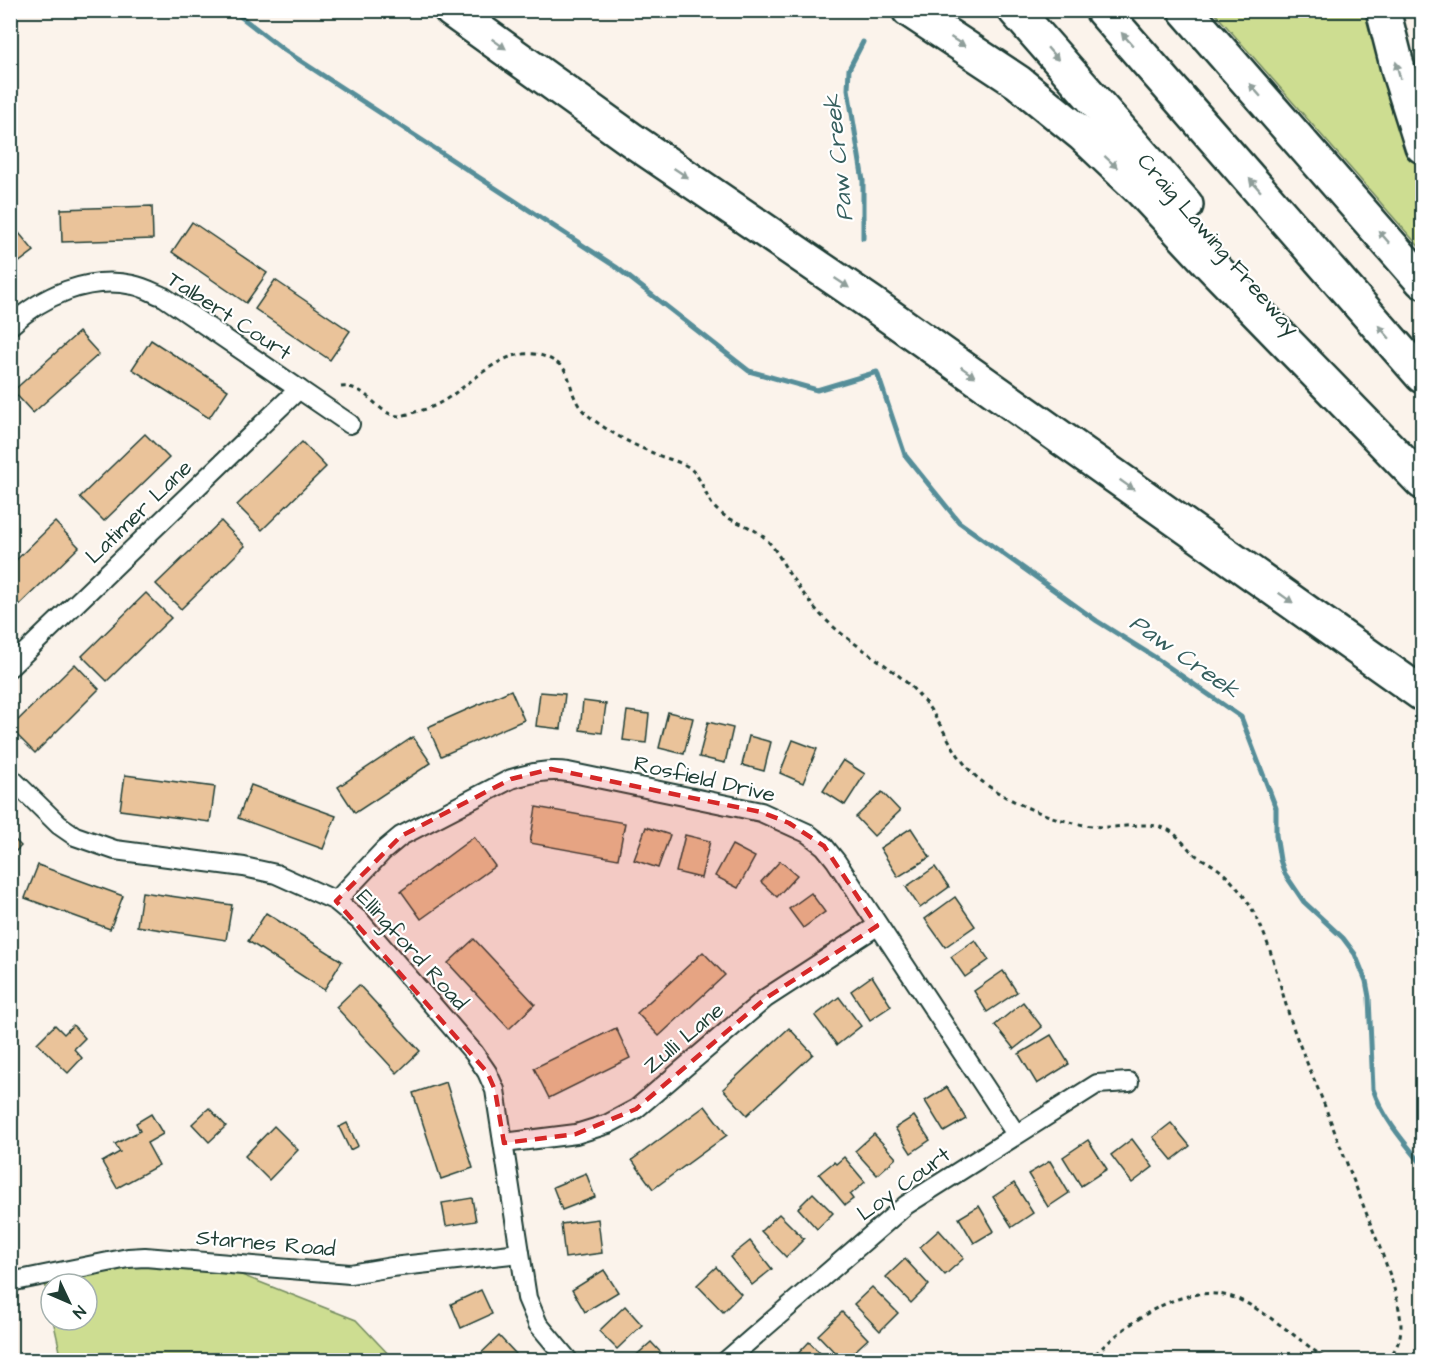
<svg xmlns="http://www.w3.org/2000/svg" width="1433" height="1371" viewBox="0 0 1433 1371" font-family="'Architects Daughter',sans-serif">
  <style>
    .green { fill: #cddd91; stroke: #768d62; stroke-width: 1.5 }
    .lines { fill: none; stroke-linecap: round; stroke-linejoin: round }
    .stream { stroke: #578e99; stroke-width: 5 }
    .building { fill: #eac39a; stroke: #1f3d34; stroke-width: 1.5 }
    .minor-casing { stroke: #1f3d34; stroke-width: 22 }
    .motorway-casing { stroke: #1f3d34; stroke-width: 38 }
    .path { stroke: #1f3d34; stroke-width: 3; stroke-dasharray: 4.5 4.5; stroke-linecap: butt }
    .minor { stroke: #fff; stroke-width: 18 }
    .motorway { stroke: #fff; stroke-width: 33 }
    .oneway { fill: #8f9e9a }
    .marked { fill: #d62828; fill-opacity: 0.2; stroke: #d62828; stroke-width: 4.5; stroke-dasharray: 12 8; stroke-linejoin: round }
    .labels { text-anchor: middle; stroke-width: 4.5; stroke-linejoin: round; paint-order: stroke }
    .street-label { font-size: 22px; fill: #1f3d34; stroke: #fff }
    .water-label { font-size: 24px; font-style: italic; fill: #365f5e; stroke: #fff }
  </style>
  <rect width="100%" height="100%" fill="#fbf3eb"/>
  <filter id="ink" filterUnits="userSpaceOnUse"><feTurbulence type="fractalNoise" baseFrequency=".0167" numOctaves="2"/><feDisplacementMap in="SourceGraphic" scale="12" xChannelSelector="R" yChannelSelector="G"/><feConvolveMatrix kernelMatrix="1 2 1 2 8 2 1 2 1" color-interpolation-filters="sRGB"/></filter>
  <g filter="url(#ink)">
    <!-- green -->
    <g class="green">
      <polygon points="1213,11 1374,11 1397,110 1422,173 1422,250"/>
      <polygon points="128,1258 211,1263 356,1320 394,1360 62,1360 53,1320 87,1320 87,1284 51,1284 51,1311 43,1274"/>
    </g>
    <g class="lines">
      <!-- stream -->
      <g class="stream">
        <path d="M228,10L236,13L284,50L616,267L749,371L817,390L877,372L905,455L959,522L1097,621L1153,656L1241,717L1276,808V835L1280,860L1285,874L1304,902L1343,938L1355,954L1366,981L1369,997L1373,1089C1383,1118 1403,1141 1422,1164"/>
        <polyline points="863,238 863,181 848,89 849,69 863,42"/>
      </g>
    </g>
    <!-- building -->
    <g class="building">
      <polygon points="152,206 153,239 62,242 61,209"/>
      <polygon points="192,222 267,273 246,303 172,252"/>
      <polygon points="14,227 34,251 10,269 10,230"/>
      <polygon points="275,280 350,331 330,360 255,309"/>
      <polygon points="79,332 99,354 33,413 13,391"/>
      <polygon points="151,340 228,390 209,418 132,369"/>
      <polygon points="145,434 169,458 104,521 80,497"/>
      <polygon points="302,442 326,467 262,530 237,505"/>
      <polygon points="221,521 245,546 181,609 156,584"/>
      <polygon points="55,522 79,547 14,610 10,606 10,566"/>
      <polygon points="146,593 171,618 107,681 82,656"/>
      <polygon points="75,664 99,689 35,753 10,728"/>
      <polygon points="511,690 524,720 441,756 428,727"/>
      <polygon points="540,692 565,694 561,729 536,726"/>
      <polygon points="583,701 606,704 602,733 580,730"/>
      <polygon points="627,711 649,714 646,743 623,740"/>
      <polygon points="668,712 693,718 684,754 659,748"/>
      <polygon points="708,722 733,728 725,763 699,757"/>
      <polygon points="749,736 771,742 764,771 742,765"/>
      <polygon points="413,737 431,763 355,813 338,787"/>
      <polygon points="793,740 817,749 803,783 780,773"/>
      <polygon points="843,760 865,774 845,805 823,791"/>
      <polygon points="125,775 215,787 210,822 120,810"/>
      <polygon points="251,785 336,816 323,849 238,818"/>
      <polygon points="882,792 900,811 874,836 856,817"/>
      <polygon points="536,807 625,823 618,859 530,843"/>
      <polygon points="646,827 670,835 658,868 634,860"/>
      <polygon points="911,828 930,857 898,877 880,848"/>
      <polygon points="10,835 21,846 10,857"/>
      <polygon points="685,835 710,841 701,878 676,872"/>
      <polygon points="474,837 495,866 421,919 401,891"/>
      <polygon points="732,845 755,857 738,888 715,876"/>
      <polygon points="780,861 797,875 777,897 761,882"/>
      <polygon points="38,865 123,896 110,929 25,898"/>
      <polygon points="935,867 949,887 920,908 906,887"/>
      <polygon points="142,892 232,905 226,940 137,926"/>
      <polygon points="811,893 825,912 803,928 789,909"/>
      <polygon points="955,897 975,926 945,947 925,919"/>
      <polygon points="266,913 342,961 324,990 248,941"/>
      <polygon points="474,939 535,1004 509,1029 448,963"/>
      <polygon points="975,940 989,960 965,977 951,957"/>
      <polygon points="703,952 725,975 659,1036 637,1013"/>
      <polygon points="1003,971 1017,992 987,1012 974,991"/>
      <polygon points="872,976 891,1006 870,1020 851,991"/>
      <polygon points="359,985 420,1051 397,1073 336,1007"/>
      <polygon points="839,997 861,1026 837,1045 815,1016"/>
      <polygon points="1023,1002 1042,1027 1014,1049 995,1025"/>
      <polygon points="55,1025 64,1034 73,1025 85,1038 74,1049 82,1058 68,1073 37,1043"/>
      <polygon points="616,1028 630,1058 549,1098 534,1068"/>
      <polygon points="789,1028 813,1054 747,1115 723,1089"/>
      <polygon points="1051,1035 1069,1064 1037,1084 1019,1054"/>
      <polygon points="446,1082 473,1168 441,1179 413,1093"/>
      <polygon points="947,1087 966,1119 944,1132 925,1101"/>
      <polygon points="705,1106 727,1135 653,1189 632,1160"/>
      <polygon points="209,1108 226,1126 209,1142 192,1124"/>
      <polygon points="151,1114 163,1134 147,1143 159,1165 117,1188 102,1162 120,1152 115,1144 140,1131 136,1123"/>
      <polygon points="914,1116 930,1140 911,1153 895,1128"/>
      <polygon points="347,1123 358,1146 350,1150 339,1127"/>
      <polygon points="1171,1123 1190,1146 1172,1160 1153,1137"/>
      <polygon points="274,1126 298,1150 269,1180 245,1156"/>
      <polygon points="874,1134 896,1158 877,1175 855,1151"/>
      <polygon points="1132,1139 1153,1167 1132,1183 1111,1155"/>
      <polygon points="1088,1140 1107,1169 1081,1186 1063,1157"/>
      <polygon points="844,1157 865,1182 850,1195 853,1199 845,1205 819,1174 834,1162 836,1164"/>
      <polygon points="1050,1161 1069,1193 1048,1207 1028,1174"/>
      <polygon points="586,1173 595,1197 562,1210 553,1187"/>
      <polygon points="1014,1183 1033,1213 1012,1227 993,1197"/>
      <polygon points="813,1193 833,1213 817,1229 798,1208"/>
      <polygon points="472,1198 476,1221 446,1226 442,1203"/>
      <polygon points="979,1206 994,1231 974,1243 959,1218"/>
      <polygon points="779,1214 804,1239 786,1257 761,1231"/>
      <polygon points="598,1219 602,1253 565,1258 561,1224"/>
      <polygon points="939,1230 964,1258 945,1275 920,1247"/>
      <polygon points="750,1241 772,1269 752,1285 730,1257"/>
      <polygon points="905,1259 929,1285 911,1303 886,1277"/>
      <polygon points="716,1267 741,1294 723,1312 697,1285"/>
      <polygon points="604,1270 618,1292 585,1312 572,1290"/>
      <polygon points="872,1287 898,1313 880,1331 854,1304"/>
      <polygon points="481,1290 492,1314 461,1328 451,1304"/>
      <polygon points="625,1306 642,1325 617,1349 599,1331"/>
      <polygon points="842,1312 868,1339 845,1360 842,1360 818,1335"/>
      <polygon points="499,1336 516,1354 509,1360 474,1360"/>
      <polygon points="651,1342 666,1358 663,1360 631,1360"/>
      <polygon points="809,1342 827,1360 792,1360"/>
    </g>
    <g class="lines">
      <defs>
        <g id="minor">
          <path d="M10,326C42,296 89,275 133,285C144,287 154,293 164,297L350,424"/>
          <polyline points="10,667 299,389"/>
          <polyline points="10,777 59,825 75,836 115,850 244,867 276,874 336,901 360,921 474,1053 487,1072 495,1090 527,1298 538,1324 568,1360"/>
          <path d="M336,901L383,851L401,836L511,779C531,773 548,769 568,772L761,812L807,833L824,846L836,861L1016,1134"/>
          <polyline points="504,1143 576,1134 608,1124 636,1109 766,998 877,926"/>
          <polyline points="10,1282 128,1258 145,1257 350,1274 392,1267 520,1253"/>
          <polyline points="727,1360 906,1205 1097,1084 1129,1082"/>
        </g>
        <g id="motorway">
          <polyline points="451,10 632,140 871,303 1422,694"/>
          <polyline points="909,10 1018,82 1083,135 1141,190 1212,266 1422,482"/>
          <polyline points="1015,10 1186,205"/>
          <polyline points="1102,10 1422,376"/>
          <polyline points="1185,10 1422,281"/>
          <polyline points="1383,10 1399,73 1422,146"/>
        </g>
      </defs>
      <!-- minor casing -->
      <use href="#minor" class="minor-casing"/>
      <!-- motorway casing -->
      <use href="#motorway" class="motorway-casing"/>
      <!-- path -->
      <g class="path">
        <path d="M341,387C368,384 376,415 399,416C401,416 413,413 415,412C423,410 431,408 438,404C471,387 506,339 548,358C575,370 566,384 578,404C582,411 589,416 595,421C613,434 633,445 653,453C663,458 675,460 685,465C704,475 703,498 718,511C733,524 750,523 767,540C777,551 782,562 790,575C799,588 810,603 820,614C849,645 889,662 917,693C942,719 952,757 980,780C1012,805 1063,825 1103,827C1122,828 1142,822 1161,827C1176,831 1182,843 1193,853C1199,858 1207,861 1214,866C1223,872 1231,880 1238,889C1270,927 1277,981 1293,1027C1302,1053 1314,1078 1324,1104C1339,1143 1354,1182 1369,1220C1381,1251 1395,1283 1400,1315C1403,1333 1399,1347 1387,1360"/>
        <path d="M1089,1360C1125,1325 1181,1279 1235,1298C1262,1308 1302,1342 1327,1360"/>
      </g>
      <!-- minor -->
      <use href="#minor" class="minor"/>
      <!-- motorway -->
      <use href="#motorway" class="motorway"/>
    </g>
    <!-- one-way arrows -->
    <defs><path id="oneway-solid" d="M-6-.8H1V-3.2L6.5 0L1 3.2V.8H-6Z" transform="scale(1.5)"/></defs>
    <g class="oneway">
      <use href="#oneway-solid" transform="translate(1127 39) rotate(-131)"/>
      <use href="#oneway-solid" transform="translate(958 42) rotate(33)"/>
      <use href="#oneway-solid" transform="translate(499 44) rotate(35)"/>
      <use href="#oneway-solid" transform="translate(1053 54) rotate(49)"/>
      <use href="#oneway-solid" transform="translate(1398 70) rotate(-105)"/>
      <use href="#oneway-solid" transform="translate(1255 90) rotate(-131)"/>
      <use href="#oneway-solid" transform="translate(1111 162) rotate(43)"/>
      <use href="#oneway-solid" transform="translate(681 173) rotate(34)"/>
      <use href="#oneway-solid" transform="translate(1255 185) rotate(-131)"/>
      <use href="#oneway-solid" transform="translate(1384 237) rotate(-131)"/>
      <use href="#oneway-solid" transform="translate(842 283) rotate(34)"/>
      <use href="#oneway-solid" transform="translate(1384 332) rotate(-131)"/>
      <use href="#oneway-solid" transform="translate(968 372) rotate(35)"/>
      <use href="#oneway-solid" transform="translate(1127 485) rotate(35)"/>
      <use href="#oneway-solid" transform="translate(1286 598) rotate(35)"/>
    </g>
  </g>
  <!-- marked area -->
  <path class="marked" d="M551,769L761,812L789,823L824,846L877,926L766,998L636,1109L576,1134L504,1143L495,1090L487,1072L336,901L401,836L511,779Z"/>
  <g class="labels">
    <!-- street labels -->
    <g class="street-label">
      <text transform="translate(1219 244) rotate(49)" y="8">Craig Lawing Freeway</text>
      <text transform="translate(230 315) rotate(33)" y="8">Talbert Court</text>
      <text transform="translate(138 511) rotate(-44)" y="8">Latimer Lane</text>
      <text transform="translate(705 778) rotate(13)" y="8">Rosfield Drive</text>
      <text transform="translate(413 949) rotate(48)" y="8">Ellingford Road</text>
      <text transform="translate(683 1037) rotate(-40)" y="8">Zulli Lane</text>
      <text transform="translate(903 1183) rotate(-36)" y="8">Loy Court</text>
      <text transform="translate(266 1242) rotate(5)" y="8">Starnes Road</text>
    </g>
    <!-- water labels -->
    <g class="water-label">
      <text transform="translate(838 158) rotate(-96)" y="8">Paw Creek</text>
      <text transform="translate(1185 656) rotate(35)" y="8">Paw Creek</text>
    </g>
  </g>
  <!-- margin -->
  <rect width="1433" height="1371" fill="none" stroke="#fff" stroke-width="36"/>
  <rect x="18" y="18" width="1397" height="1335" fill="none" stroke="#1f3d34" stroke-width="2" filter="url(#ink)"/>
  <!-- north arrow -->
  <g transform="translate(69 1302) rotate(134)"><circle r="28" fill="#ffffff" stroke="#a5b1ae" stroke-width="1.5"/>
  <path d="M0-4.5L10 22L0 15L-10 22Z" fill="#1f3d34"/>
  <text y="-9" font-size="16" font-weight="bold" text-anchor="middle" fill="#1f3d34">N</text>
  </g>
</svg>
